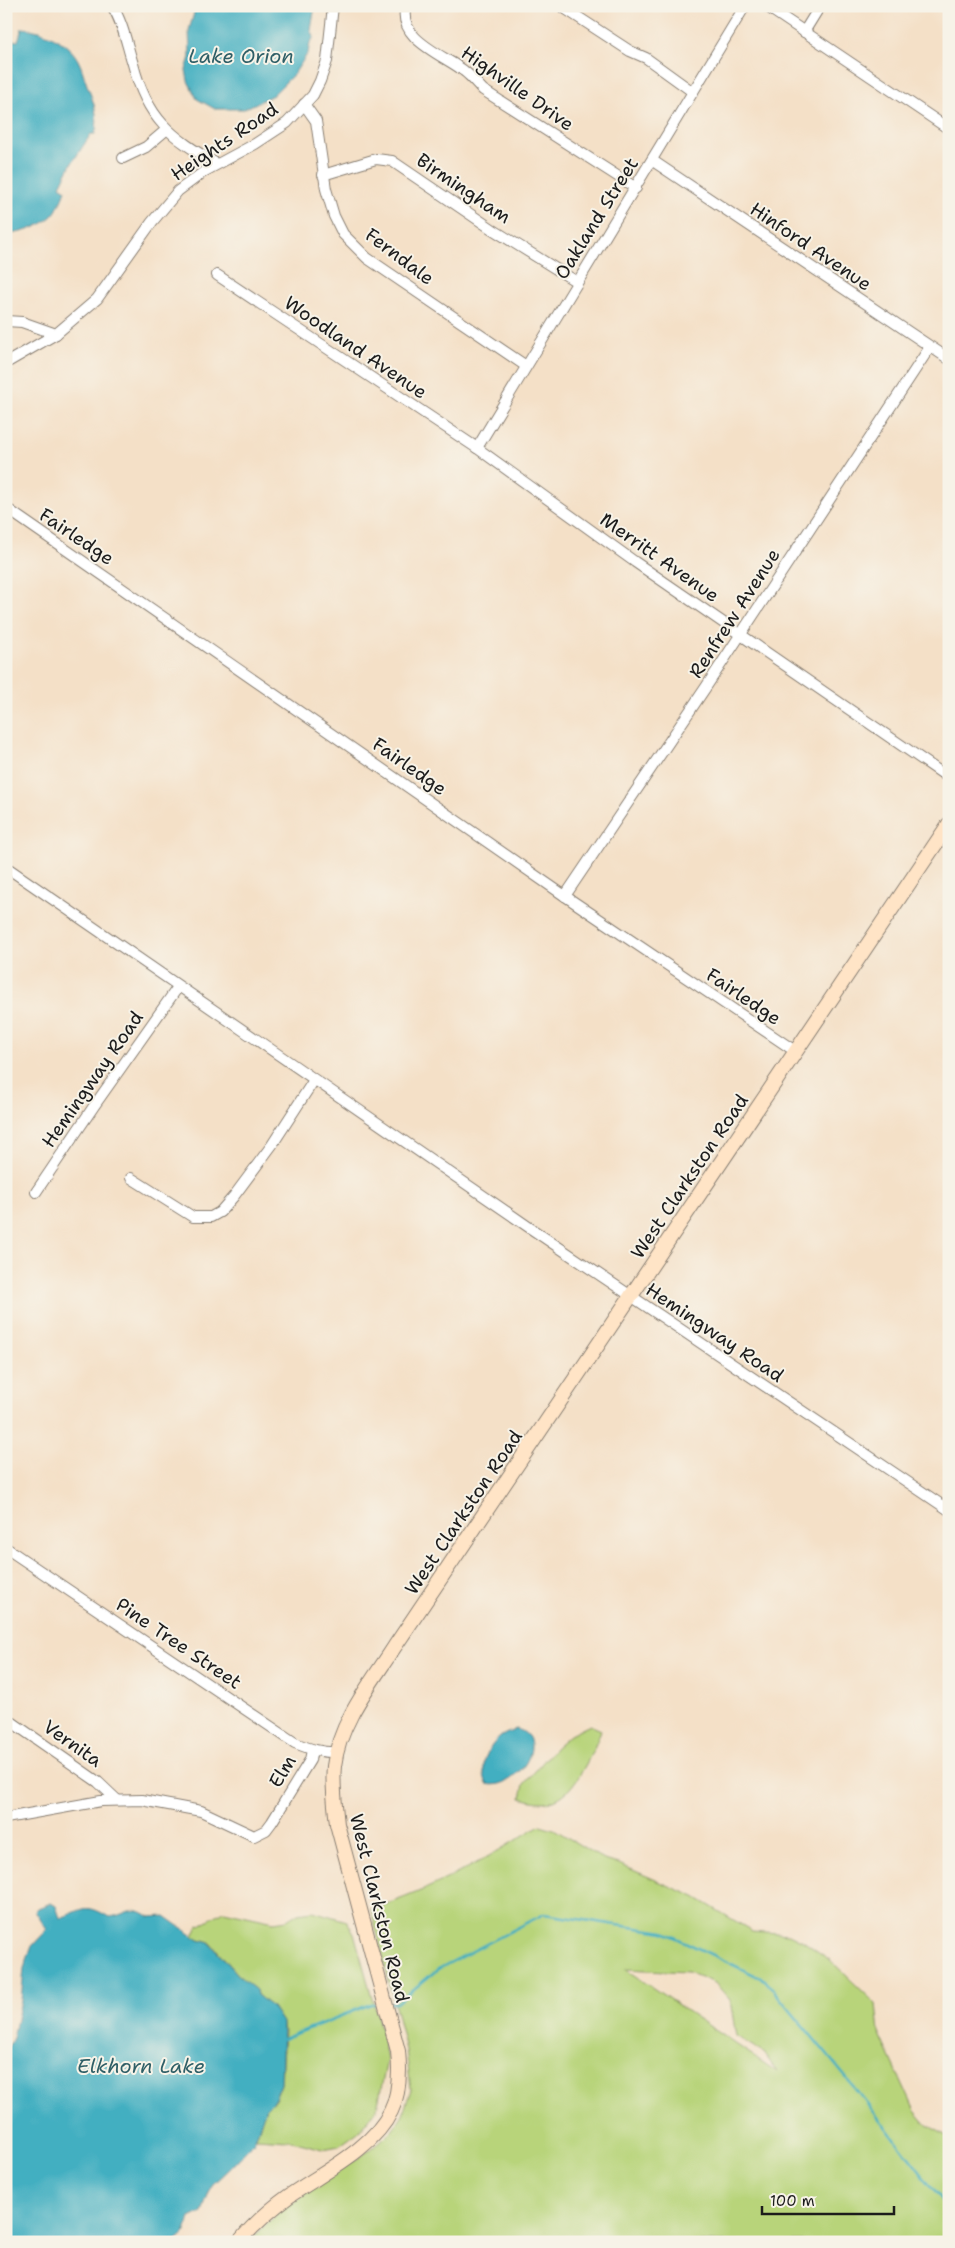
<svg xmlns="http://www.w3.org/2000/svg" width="955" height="2248" viewBox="0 0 955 2248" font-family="'Shantell Sans',sans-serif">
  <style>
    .green { fill: #b8d47a; stroke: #6a784b; fill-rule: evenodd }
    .water { fill: #43afc1; stroke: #30666e }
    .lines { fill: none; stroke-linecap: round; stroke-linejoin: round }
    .stream { stroke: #43afc1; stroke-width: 2.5 }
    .street-casing { stroke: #887e72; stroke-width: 12 }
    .secondary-casing { stroke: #887e72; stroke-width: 16 }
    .street { stroke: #fff; stroke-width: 10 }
    .secondary { stroke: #ffe4c6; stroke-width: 14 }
    .labels { text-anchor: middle; stroke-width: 4; stroke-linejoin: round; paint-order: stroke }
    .street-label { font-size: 19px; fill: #1c1c1c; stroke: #f7f3e8 }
    .water-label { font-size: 20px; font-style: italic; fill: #2e5e66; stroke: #f7f3e8 }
  </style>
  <rect width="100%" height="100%" fill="#f7f3e8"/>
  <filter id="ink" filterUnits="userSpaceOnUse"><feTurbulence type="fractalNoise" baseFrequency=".02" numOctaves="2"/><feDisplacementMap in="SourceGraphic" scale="10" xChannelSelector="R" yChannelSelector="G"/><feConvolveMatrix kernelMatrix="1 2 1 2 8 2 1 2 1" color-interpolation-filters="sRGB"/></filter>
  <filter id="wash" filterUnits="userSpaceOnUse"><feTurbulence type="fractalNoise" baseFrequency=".0096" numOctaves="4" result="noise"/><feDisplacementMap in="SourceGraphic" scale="20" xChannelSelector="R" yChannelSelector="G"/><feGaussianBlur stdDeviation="1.12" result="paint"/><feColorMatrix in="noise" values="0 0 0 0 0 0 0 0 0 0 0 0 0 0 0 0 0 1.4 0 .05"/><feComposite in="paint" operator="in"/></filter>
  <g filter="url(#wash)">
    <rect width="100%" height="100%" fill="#f4e0c7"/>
    <!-- green -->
    <g class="green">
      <path d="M590,1725L601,1730C596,1746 589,1759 581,1773C565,1799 551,1808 521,1798L524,1784L556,1747L570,1735Z"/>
      <path d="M540,1825L554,1829L604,1860L619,1864L695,1897L752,1931L789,1934L803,1941L830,1960L876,2004L879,2032L915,2111L927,2125L949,2137V2242H248L283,2209L370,2150L393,2130L403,2114L411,2089L406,2050L371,1909C432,1891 486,1859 540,1825ZM625,1969L688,1972L715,1983L730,2000L736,2036L764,2053L777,2072Z"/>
      <polygon points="224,1911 274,1922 287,1920 298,1913 313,1911 347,1921 354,1933 382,2033 387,2060 377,2108 362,2129 339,2146 323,2149 288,2140 256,2138 266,2107 275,2100 281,2084 284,2032 283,2024 272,2007 257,1995 256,1990 242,1979 211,1943 199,1940 193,1936 198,1926"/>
    </g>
    <!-- water -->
    <g class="water">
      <polygon points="192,6 315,6 311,30 314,37 310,43 308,53 294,74 273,95 244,109 215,109 197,99 188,81 186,70 190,57 189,30 194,13"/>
      <path d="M22,28C41,29 68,41 78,60C82,67 84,77 87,85C93,100 100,118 95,134H91L70,166L60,186L66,190L65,193C62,199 59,205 56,211C47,225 22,234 6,234V40L18,41Z"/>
      <path d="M516,1729C552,1738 516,1792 487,1784C480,1769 485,1750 499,1738C503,1734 511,1732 516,1729Z"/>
      <path d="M51,1903L56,1906L60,1918C84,1910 84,1902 109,1917C129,1915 130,1903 150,1917L165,1916L199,1940L210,1943L242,1979L256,1990L257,1995L272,2007L283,2024L281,2084L274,2100L266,2108L254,2142L233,2165L212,2185L202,2212L190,2218L184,2234L175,2242H6V2074L9,2065L8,2047L13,2038L21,2001L24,1968L32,1946L47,1930L35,1911L38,1908Z"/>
    </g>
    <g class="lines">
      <!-- stream -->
      <g class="stream">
        <polyline points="390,2003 397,2003 438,1969 544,1914 664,1932 765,1980 863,2098 949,2209"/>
        <polyline points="283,2039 371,2004 379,2004"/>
      </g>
    </g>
  </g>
  <g filter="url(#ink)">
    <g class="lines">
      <defs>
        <g id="street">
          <path d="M112,6C123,22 127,46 133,64C147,119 171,137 217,164"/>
          <path d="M406,6C396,39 444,55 464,71C471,76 477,84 483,90L636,188"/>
          <polyline points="561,6 630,51 646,58 693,92"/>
          <polyline points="766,6 949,129"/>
          <polyline points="804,32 820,6"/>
          <polyline points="304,104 316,121 326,189 334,216 343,234 367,258 526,366"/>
          <polyline points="123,158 146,147 166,130"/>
          <polyline points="653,161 949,359"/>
          <polyline points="323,175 376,159 392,161 492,229 577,282"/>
          <polyline points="217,275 477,448 635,562 949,778"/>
          <polyline points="6,321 22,322 56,334"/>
          <polyline points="6,363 56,334 97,299 152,222 178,191 205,171 255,144 287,123 313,95 320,81 327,61 333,6"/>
          <polyline points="477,448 745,6"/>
          <polyline points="6,508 565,896 795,1051"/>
          <polyline points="6,867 533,1230 949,1510"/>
          <polyline points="565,896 706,687 930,347"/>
          <polyline points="131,1178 193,1217 211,1217 220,1212 234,1196 272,1145 314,1080"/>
          <polyline points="36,1192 94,1106 178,987"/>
          <path d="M6,1548L295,1743C310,1749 322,1753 338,1752"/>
          <polyline points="6,1718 98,1782 117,1800"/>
          <polyline points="6,1818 101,1801 142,1800 201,1811 254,1836 266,1830 272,1822 310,1760 312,1750"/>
        </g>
        <path id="secondary" d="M239,2242C254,2224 271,2209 289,2196C322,2173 374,2148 391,2111C400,2093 400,2071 398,2051L337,1824C335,1805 332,1785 334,1766C339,1722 372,1682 395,1646L949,824"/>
      </defs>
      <!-- street casing -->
      <use href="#street" class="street-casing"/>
      <!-- secondary casing -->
      <use href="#secondary" class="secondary-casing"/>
      <!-- street -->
      <use href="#street" class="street"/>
      <!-- secondary -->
      <use href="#secondary" class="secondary"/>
    </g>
  </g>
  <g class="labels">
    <!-- street labels -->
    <g class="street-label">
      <text transform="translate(518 88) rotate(35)" y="7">Highville Drive</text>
      <text transform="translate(224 141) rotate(-34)" y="7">Heights Road</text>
      <text transform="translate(464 188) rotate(34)" y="7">Birmingham</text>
      <text transform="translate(596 218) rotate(-58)" y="7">Oakland Street</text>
      <text transform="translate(811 246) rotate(34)" y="7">Hinford Avenue</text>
      <text transform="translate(400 256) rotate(37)" y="7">Ferndale</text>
      <text transform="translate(356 347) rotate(34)" y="7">Woodland Avenue</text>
      <text transform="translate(77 536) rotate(34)" y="7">Fairledge</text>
      <text transform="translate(660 557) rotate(35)" y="7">Merritt Avenue</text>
      <text transform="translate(734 613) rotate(-57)" y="7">Renfrew Avenue</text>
      <text transform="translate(410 766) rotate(35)" y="7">Fairledge</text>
      <text transform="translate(744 996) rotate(34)" y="7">Fairledge</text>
      <text transform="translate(92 1079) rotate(-55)" y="7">Hemingway Road</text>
      <text transform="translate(689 1176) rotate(-56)" y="7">West Clarkston Road</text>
      <text transform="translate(715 1332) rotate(34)" y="7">Hemingway Road</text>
      <text transform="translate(463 1512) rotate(-56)" y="7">West Clarkston Road</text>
      <text transform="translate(179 1643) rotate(34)" y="7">Pine Tree Street</text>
      <text transform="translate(73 1743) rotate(35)" y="7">Vernita</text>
      <text transform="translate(282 1771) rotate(-59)" y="7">Elm</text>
      <text transform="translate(380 1908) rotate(76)" y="7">West Clarkston Road</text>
    </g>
    <!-- water labels -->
    <g class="water-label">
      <text x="241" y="63">Lake Orion</text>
      <text x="141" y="2073">Elkhorn Lake</text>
    </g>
  </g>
  <!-- margin -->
  <rect width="955" height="2248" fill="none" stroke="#f7f3e8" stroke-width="25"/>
  <!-- scale -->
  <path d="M762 2206v8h132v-8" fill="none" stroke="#1c1c1c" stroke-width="2.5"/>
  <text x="770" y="2206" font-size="15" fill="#1c1c1c" stroke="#f7f3e8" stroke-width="4" paint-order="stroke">100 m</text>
</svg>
